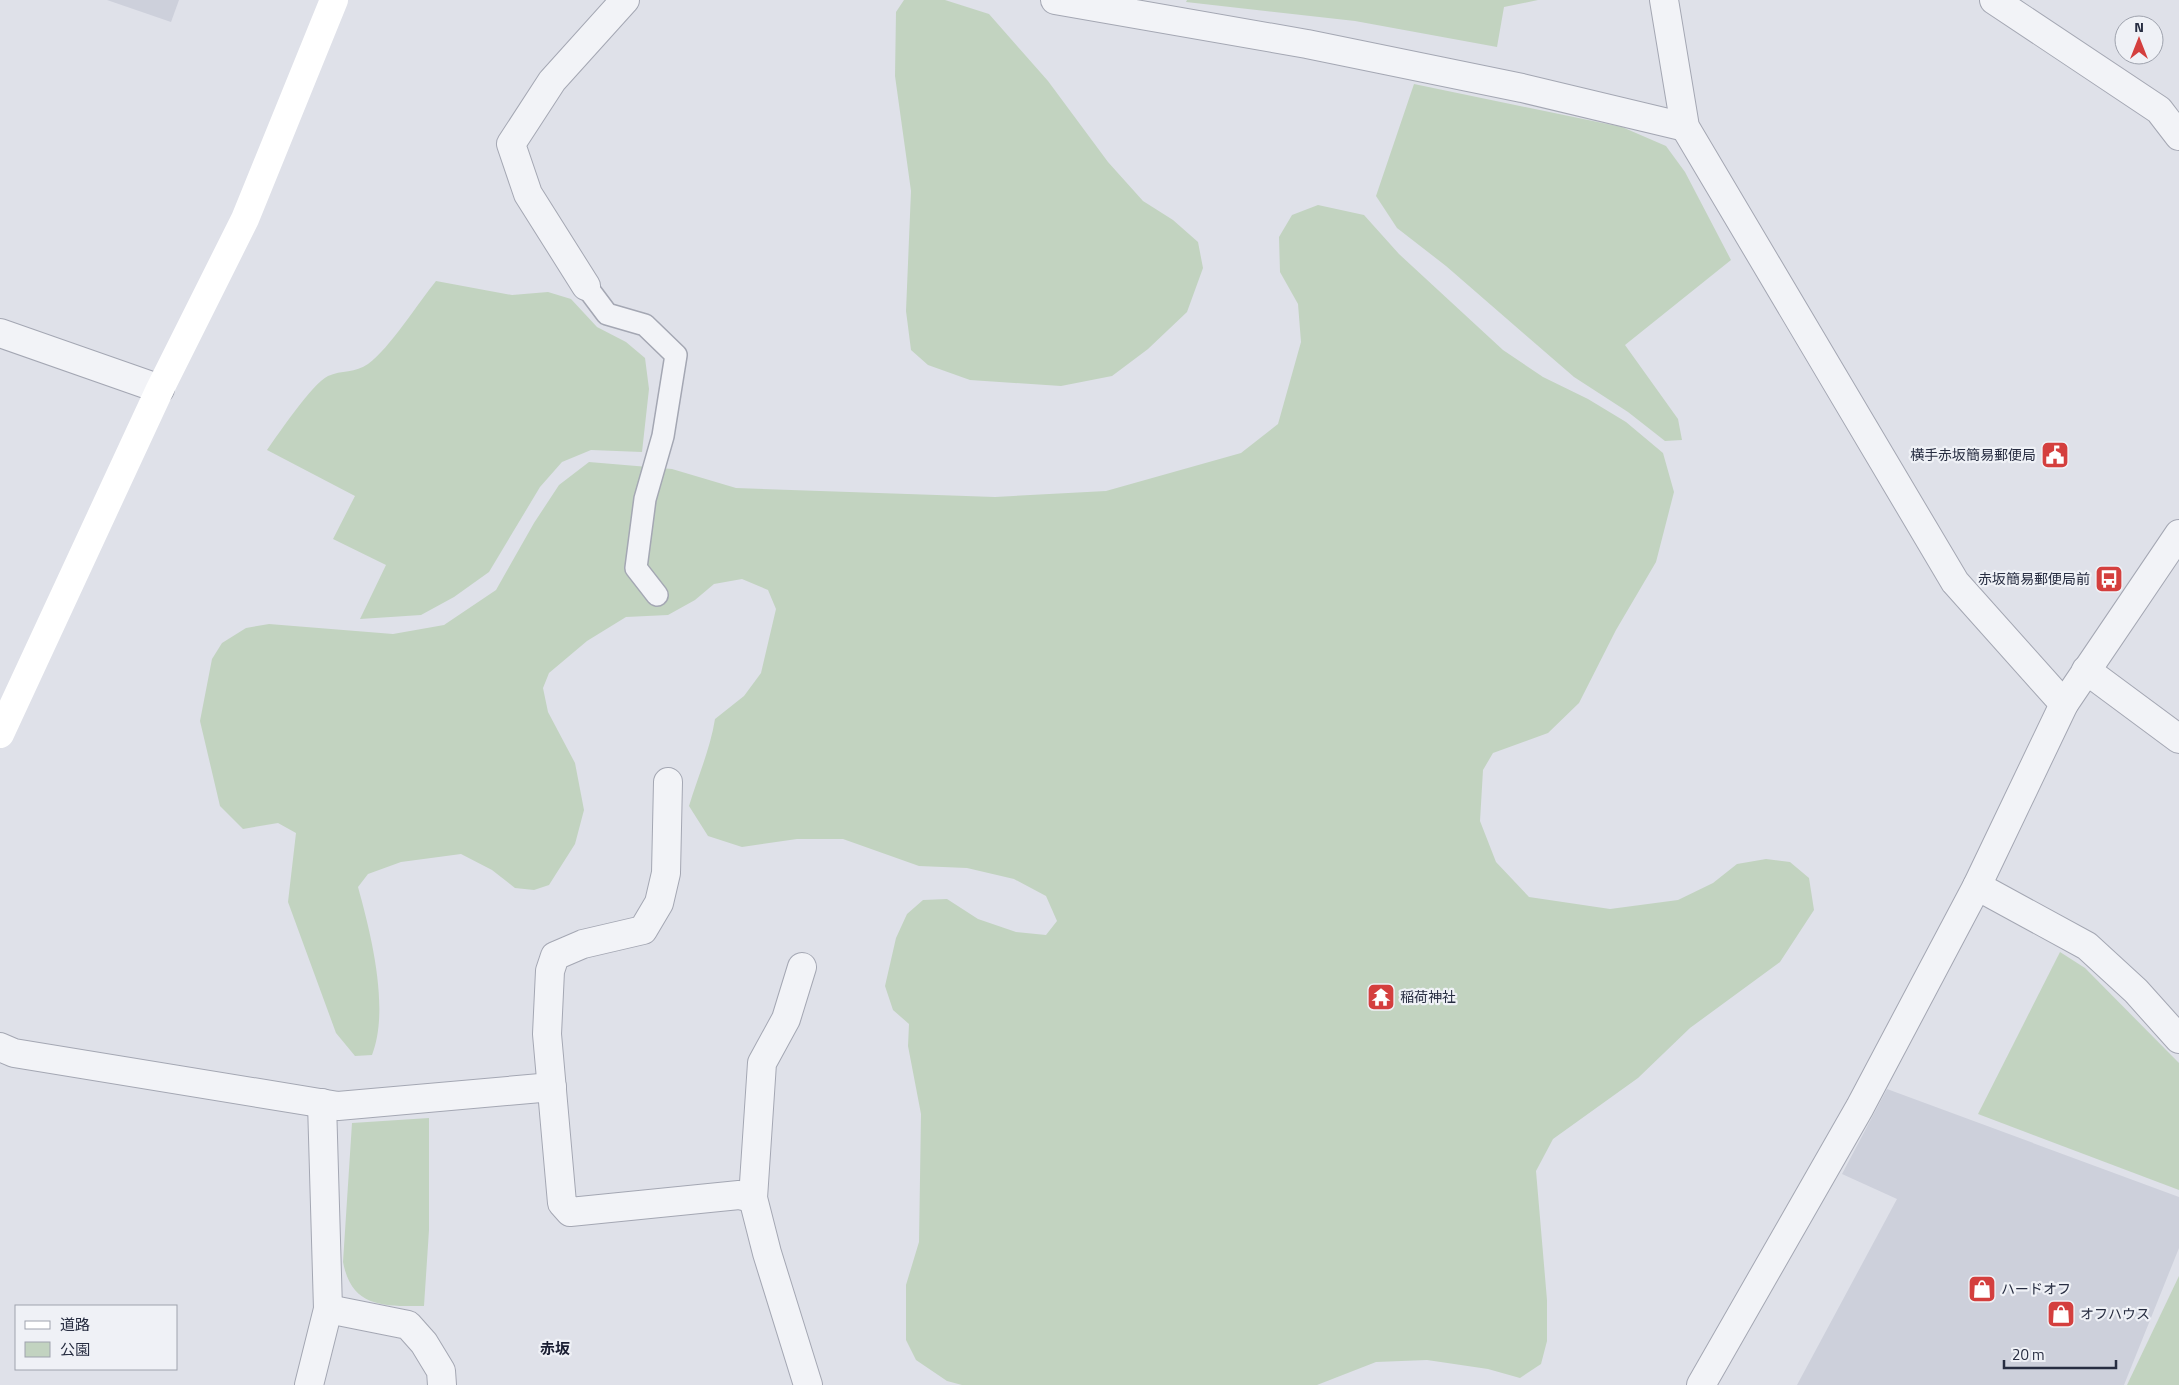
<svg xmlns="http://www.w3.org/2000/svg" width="2179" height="1385" viewBox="0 0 2179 1385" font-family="'Titillium Web','Noto Sans JP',sans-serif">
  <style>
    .built { fill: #cdd0db }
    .green { fill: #c2d3c0 }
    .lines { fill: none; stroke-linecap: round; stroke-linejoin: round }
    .lane-casing { stroke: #a4a7b3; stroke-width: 24 }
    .street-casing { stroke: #a4a7b3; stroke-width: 30 }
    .lane { stroke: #f2f3f7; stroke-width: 21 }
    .street { stroke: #f2f3f7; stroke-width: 28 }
    .secondary { stroke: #fff; stroke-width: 28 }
    .labels { text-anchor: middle; stroke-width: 4.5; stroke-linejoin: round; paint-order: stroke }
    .poi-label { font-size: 14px; fill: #272d41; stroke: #eff1f6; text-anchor: start }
    .neighbourhood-label { font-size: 15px; font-weight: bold; fill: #1a1e32; stroke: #eff1f6 }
  </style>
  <rect width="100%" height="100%" fill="#dfe1e9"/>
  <!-- built -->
  <g class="built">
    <polygon points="107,0 179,0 171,22"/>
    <polygon points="1887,1089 2179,1197 2179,1248 2124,1385 1797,1385 1897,1199 1842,1174"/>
  </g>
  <!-- green -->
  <g class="green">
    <polygon points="904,0 945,0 989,14 1048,81 1108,162 1143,201 1173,220 1198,242 1203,268 1187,312 1148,349 1112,376 1061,386 970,380 928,365 911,350 906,311 911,191 895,76 896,12"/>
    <polygon points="1187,0 1538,0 1504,7 1497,47 1355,21 1186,2"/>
    <polygon points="1414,84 1622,127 1666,146 1685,172 1731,260 1625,345 1678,419 1682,440 1665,441 1628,412 1574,377 1446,266 1397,228 1376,196"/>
    <path d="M1318,205L1364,215L1399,254L1503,350L1543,377L1588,399L1626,422L1663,453L1674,492L1656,562L1616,630L1579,703L1548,733L1493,753L1483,770L1480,821L1496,862L1529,897L1610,909L1678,900L1713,883L1737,864L1766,859L1790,862L1809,878L1814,910L1780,962L1690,1028L1638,1078L1553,1139L1536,1171L1547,1300V1341L1541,1364L1520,1378L1488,1369L1427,1360L1376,1362L1317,1385H962L947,1381L916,1360L906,1340V1285L919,1242L921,1114L908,1046L909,1024L893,1010L885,986L896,938L907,914L923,900L947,899L978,919L1016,932L1046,935L1057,921L1046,896L1014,879L967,868L919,866L843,839H797L742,847L708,836L689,806C698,776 710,750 715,719L744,696L761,673L776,609L768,590L742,579L714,584L695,600L668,615L626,617L587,641L549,673L543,688L548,712L575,763L584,810L575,844L549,885L534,890L515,888L492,870L461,854L401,862L368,874L358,887C371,934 390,1009 372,1055L355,1056L336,1033L288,902L296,833L278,823L243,829L220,806L200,721L212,659L222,643L246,628L269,624L393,634L444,625L496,590L534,523L559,485L589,462L672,469L736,488L995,497L1106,491L1241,453L1278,424L1301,342L1298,304L1280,272L1279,237L1292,215Z"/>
    <path d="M436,281L512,295L548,292L571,299L597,327L626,342L645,358L649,389L642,452L591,450L562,462L540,487L489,572L454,597L421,615L360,619L386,565L333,539L355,496L267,450C279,433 312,384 328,376C341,370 356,373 368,364C390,348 418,303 436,281Z"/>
    <polygon points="2060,952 2085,968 2179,1063 2179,1190 1978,1114"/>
    <path d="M429,1118V1230L424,1306C385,1306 352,1309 343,1262L352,1123Z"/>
    <polygon points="2179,1276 2179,1385 2127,1385"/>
  </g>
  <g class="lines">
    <defs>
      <polyline id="lane" points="586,286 607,314 645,325 676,355 663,436 645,499 636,568 657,595"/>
      <g id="street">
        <polyline points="1055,0 1307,44 1522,88 1685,127"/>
        <polyline points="1664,0 1685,127 1955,582 2064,704"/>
        <polyline points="1994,0 2159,110 2179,136"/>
        <polyline points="586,286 528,194 511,144 552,81 625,0"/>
        <polyline points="0,333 160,389"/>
        <polyline points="2086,670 2179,739"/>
        <polyline points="668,782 666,873 659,903 643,930 583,944 555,956 550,971 547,1034 562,1203 570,1212 739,1195 753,1198"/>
        <polyline points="1977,886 2087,946 2136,991 2179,1039"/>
        <polyline points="802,967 786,1019 762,1063 753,1198 767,1253 808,1385"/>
        <polyline points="0,1047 14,1053 338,1106 552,1087"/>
        <polyline points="328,1309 408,1325 424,1343 441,1371 442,1385"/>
        <polyline points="309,1385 328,1309 322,1103"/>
        <polyline points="1701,1385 1860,1107 1977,886 2064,704 2179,534"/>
      </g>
    </defs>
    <!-- lane casing -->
    <use href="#lane" class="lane-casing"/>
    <!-- street casing -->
    <use href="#street" class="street-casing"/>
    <!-- lane -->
    <use href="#lane" class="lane"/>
    <!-- street -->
    <use href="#street" class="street"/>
    <!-- secondary -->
    <polyline class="secondary" points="0,734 160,389 245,219 334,0"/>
  </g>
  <!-- icons -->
  <defs>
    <symbol id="civic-square" viewBox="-11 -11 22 22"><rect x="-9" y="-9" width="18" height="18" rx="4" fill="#d43f3e" stroke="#eff1f6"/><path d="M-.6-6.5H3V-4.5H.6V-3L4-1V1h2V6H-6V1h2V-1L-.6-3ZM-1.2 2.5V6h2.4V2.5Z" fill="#fff"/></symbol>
    <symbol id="bus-square" viewBox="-11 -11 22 22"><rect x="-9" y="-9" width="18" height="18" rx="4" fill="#d43f3e" stroke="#eff1f6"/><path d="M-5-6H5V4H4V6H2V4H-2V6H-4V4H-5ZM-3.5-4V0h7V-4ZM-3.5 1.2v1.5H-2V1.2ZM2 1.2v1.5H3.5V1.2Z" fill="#fff"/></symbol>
    <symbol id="temple-square" viewBox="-11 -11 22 22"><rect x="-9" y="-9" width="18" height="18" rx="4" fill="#d43f3e" stroke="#eff1f6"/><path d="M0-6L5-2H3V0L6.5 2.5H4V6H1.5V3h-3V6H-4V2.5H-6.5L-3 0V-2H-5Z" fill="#fff"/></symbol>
    <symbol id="shop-square" viewBox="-11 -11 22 22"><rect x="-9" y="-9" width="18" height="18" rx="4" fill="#d43f3e" stroke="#eff1f6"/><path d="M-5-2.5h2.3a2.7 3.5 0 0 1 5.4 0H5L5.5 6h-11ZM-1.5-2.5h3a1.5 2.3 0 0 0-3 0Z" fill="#fff"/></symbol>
  </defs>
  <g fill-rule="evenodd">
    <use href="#civic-square" x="2039" y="439" width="32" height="32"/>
    <use href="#bus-square" x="2093" y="563" width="32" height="32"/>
    <use href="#temple-square" x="1365" y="981" width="32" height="32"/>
    <use href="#shop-square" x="1966" y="1273" width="32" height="32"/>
    <use href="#shop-square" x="2045" y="1298" width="32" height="32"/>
  </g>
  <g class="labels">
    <!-- poi labels -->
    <g class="poi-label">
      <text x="2036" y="460" text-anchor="end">横手赤坂簡易郵便局</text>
      <text x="2090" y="584" text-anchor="end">赤坂簡易郵便局前</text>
      <text x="1400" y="1002">稲荷神社</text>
      <text x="2001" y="1294">ハードオフ</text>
      <text x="2080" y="1319">オフハウス</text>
    </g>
    <!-- neighbourhood labels -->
    <g class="neighbourhood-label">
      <text x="555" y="1354">赤坂</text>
    </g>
  </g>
  <!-- legend -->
  <rect x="15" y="1305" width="162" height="65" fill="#eff1f6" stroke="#9fa3ae"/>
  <rect x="25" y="1321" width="25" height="8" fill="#ffffff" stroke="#9fa3ae"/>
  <text x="60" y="1330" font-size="15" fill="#272d41">道路</text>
  <rect x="25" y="1342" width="25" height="15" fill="#c2d3c0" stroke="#9fa3ae"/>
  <text x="60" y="1355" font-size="15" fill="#272d41">公園</text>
  <!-- north arrow -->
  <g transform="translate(2139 40)"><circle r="24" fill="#eff1f6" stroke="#9fa3ae"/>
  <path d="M0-4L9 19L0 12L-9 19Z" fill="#d43f3e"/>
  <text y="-8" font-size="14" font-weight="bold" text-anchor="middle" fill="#272d41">N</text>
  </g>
  <!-- scale -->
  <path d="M2004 1360v8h112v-8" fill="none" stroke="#272d41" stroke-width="2.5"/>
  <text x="2012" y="1360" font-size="15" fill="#272d41" stroke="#eff1f6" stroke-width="4" paint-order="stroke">20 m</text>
</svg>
